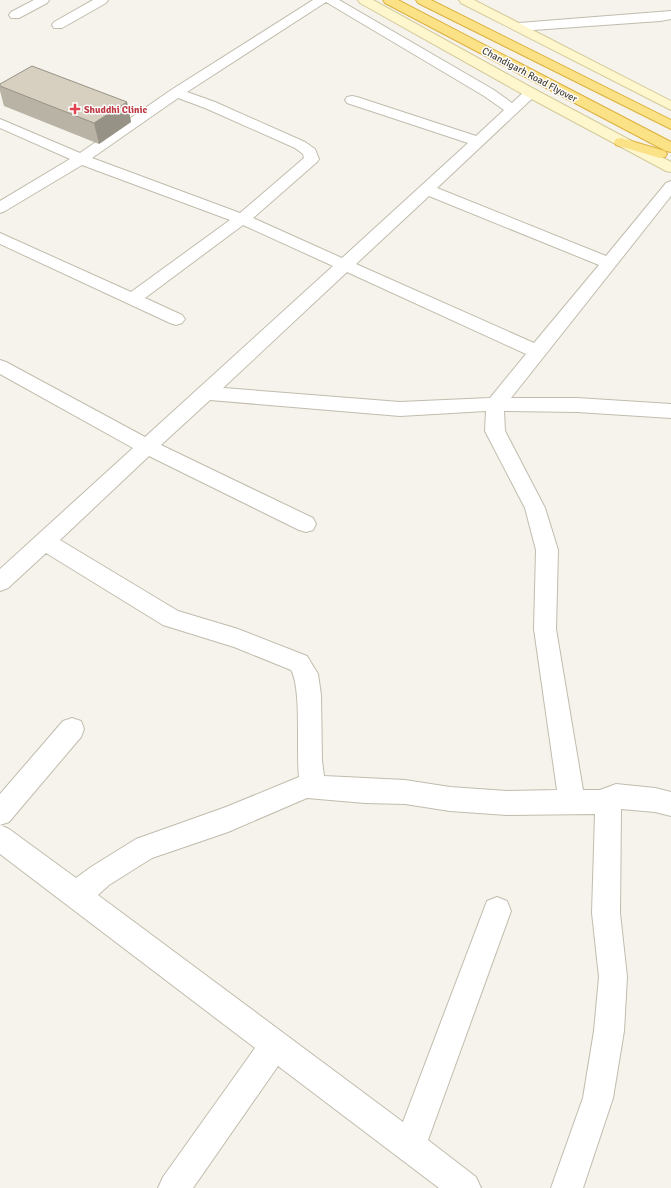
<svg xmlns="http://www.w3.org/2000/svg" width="671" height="1188" viewBox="0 0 671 1188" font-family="Signika,sans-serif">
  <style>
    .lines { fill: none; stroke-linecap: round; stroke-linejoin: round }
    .minor-casing { stroke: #c1bcad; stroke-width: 2 }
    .secondary-casing { stroke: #d4ca9b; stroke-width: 2 }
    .trunk-casing { stroke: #dcb03e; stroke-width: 2 }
    .minor { fill: #fff; fill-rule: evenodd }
    .secondary { fill: #fef6cc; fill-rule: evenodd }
    .trunk { fill: #fce286; fill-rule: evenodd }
    .wall { fill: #b9b3a5 }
    .shaded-wall { fill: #969286 }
    .building { fill: #d7d0c0; stroke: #969286 }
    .health-dot { fill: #e0444e; stroke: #fff; stroke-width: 1.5 }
    .labels { text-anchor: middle; stroke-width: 3; stroke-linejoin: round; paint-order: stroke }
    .far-street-label { font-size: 10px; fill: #494438; stroke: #fff }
    .far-health-label { font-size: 10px; font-weight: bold; fill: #be3a42; stroke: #fff; text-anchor: start }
  </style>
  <rect width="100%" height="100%" fill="#f5f3eb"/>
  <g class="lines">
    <defs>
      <g id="minor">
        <polygon points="34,0 49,0 47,3 19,18 11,18 9,15 11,12"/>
        <polygon points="93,0 108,0 106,3 62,28 54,28 52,25 54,22"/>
        <path d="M313,0H339L494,90L512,103L526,90H536L538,93L437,188L606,256L666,183L671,181V196L511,398H577L671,404V418L577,412L504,411L505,431L545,508L558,550L556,629L583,790H600L616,784L655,788L671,792V816L655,812L621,809L620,913L627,977L624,1031L613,1098L583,1188H551L583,1098L594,1031L599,977L592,913L595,814L507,815L450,811L405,804L365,803L307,798L228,832L152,858L109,885L98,895L403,1122L487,901L497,897L507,901L511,911L428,1140L476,1177L481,1188H439L278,1066L193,1188H158L163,1177L255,1048L0,854V794L63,721L72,718L81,721L84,729L81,737L9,822L0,825L9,829L76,878L91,867L136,839L226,807L299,777C296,751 302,689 291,670L234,647L163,625L46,553L8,588L0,591V569L133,448L0,374V360L6,362L145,437L333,266L243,225L145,298L182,315L185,319L182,323L176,325L170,323L0,244V233L131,292L230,220L82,165L5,211L0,213V201L70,159L0,128V119L80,153L171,90ZM326,2L484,96L504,110L476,136L357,97L352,96L347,97L345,100L347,103L468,143L342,258L253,218L317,162L319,159L315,149L305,142L215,102L187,92ZM178,98L205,108L295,148L303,154L304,158L240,213L92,158ZM429,196L599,265L534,343L356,264ZM347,272L526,354L490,398L400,402L223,388ZM210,400L400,416L486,411L485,431L525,508L536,550L534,629L557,790L507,791L450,787L405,780L324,776L322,761L321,695L318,674L307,656L238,629L178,611L60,540L149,456L299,530L306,532L313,530L316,524L313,518L161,445Z"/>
        <polygon points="671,11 671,19 660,21 519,31 515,30 513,27 515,24 519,23"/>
      </g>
      <g id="secondary">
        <polygon points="358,0 373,0 536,90 671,162 671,172 666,171 526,96 360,3"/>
        <polygon points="459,0 474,0 671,101 671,110 461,3"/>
      </g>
      <g id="trunk">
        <polygon points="383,0 398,0 671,142 671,152 666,151 385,3"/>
        <polygon points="416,0 431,0 671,120 671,129 418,3"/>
        <polygon points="621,138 665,151 667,154 665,157 660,158 616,145 614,142 616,139"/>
      </g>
    </defs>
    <!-- minor casing -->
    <use href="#minor" class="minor-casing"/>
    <!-- secondary casing -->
    <use href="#secondary" class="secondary-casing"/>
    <!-- trunk casing -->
    <use href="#trunk" class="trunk-casing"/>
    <!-- minor -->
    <use href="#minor" class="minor"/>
    <!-- secondary -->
    <use href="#secondary" class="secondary"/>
    <!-- trunk -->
    <use href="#trunk" class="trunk"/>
  </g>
  <!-- wall -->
  <polygon class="wall" points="0,84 127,102 131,122 99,144 4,106 0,91"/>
  <!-- shaded-wall -->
  <polygon class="shaded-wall" points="127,102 131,122 99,144 94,123"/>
  <!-- building -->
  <polygon class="building" points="32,66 127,102 94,123 0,86 0,84"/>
  <!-- markers -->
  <path class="health-dot" d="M73 103h4v4h4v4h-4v4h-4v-4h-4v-4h4z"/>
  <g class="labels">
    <!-- far-street labels -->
    <g class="far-street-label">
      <text transform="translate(530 74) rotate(28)" y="4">Chandigarh Road Flyover</text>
    </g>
    <!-- far-health labels -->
    <g class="far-health-label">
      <text x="84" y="113">Shuddhi Clinic</text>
    </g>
  </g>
</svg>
